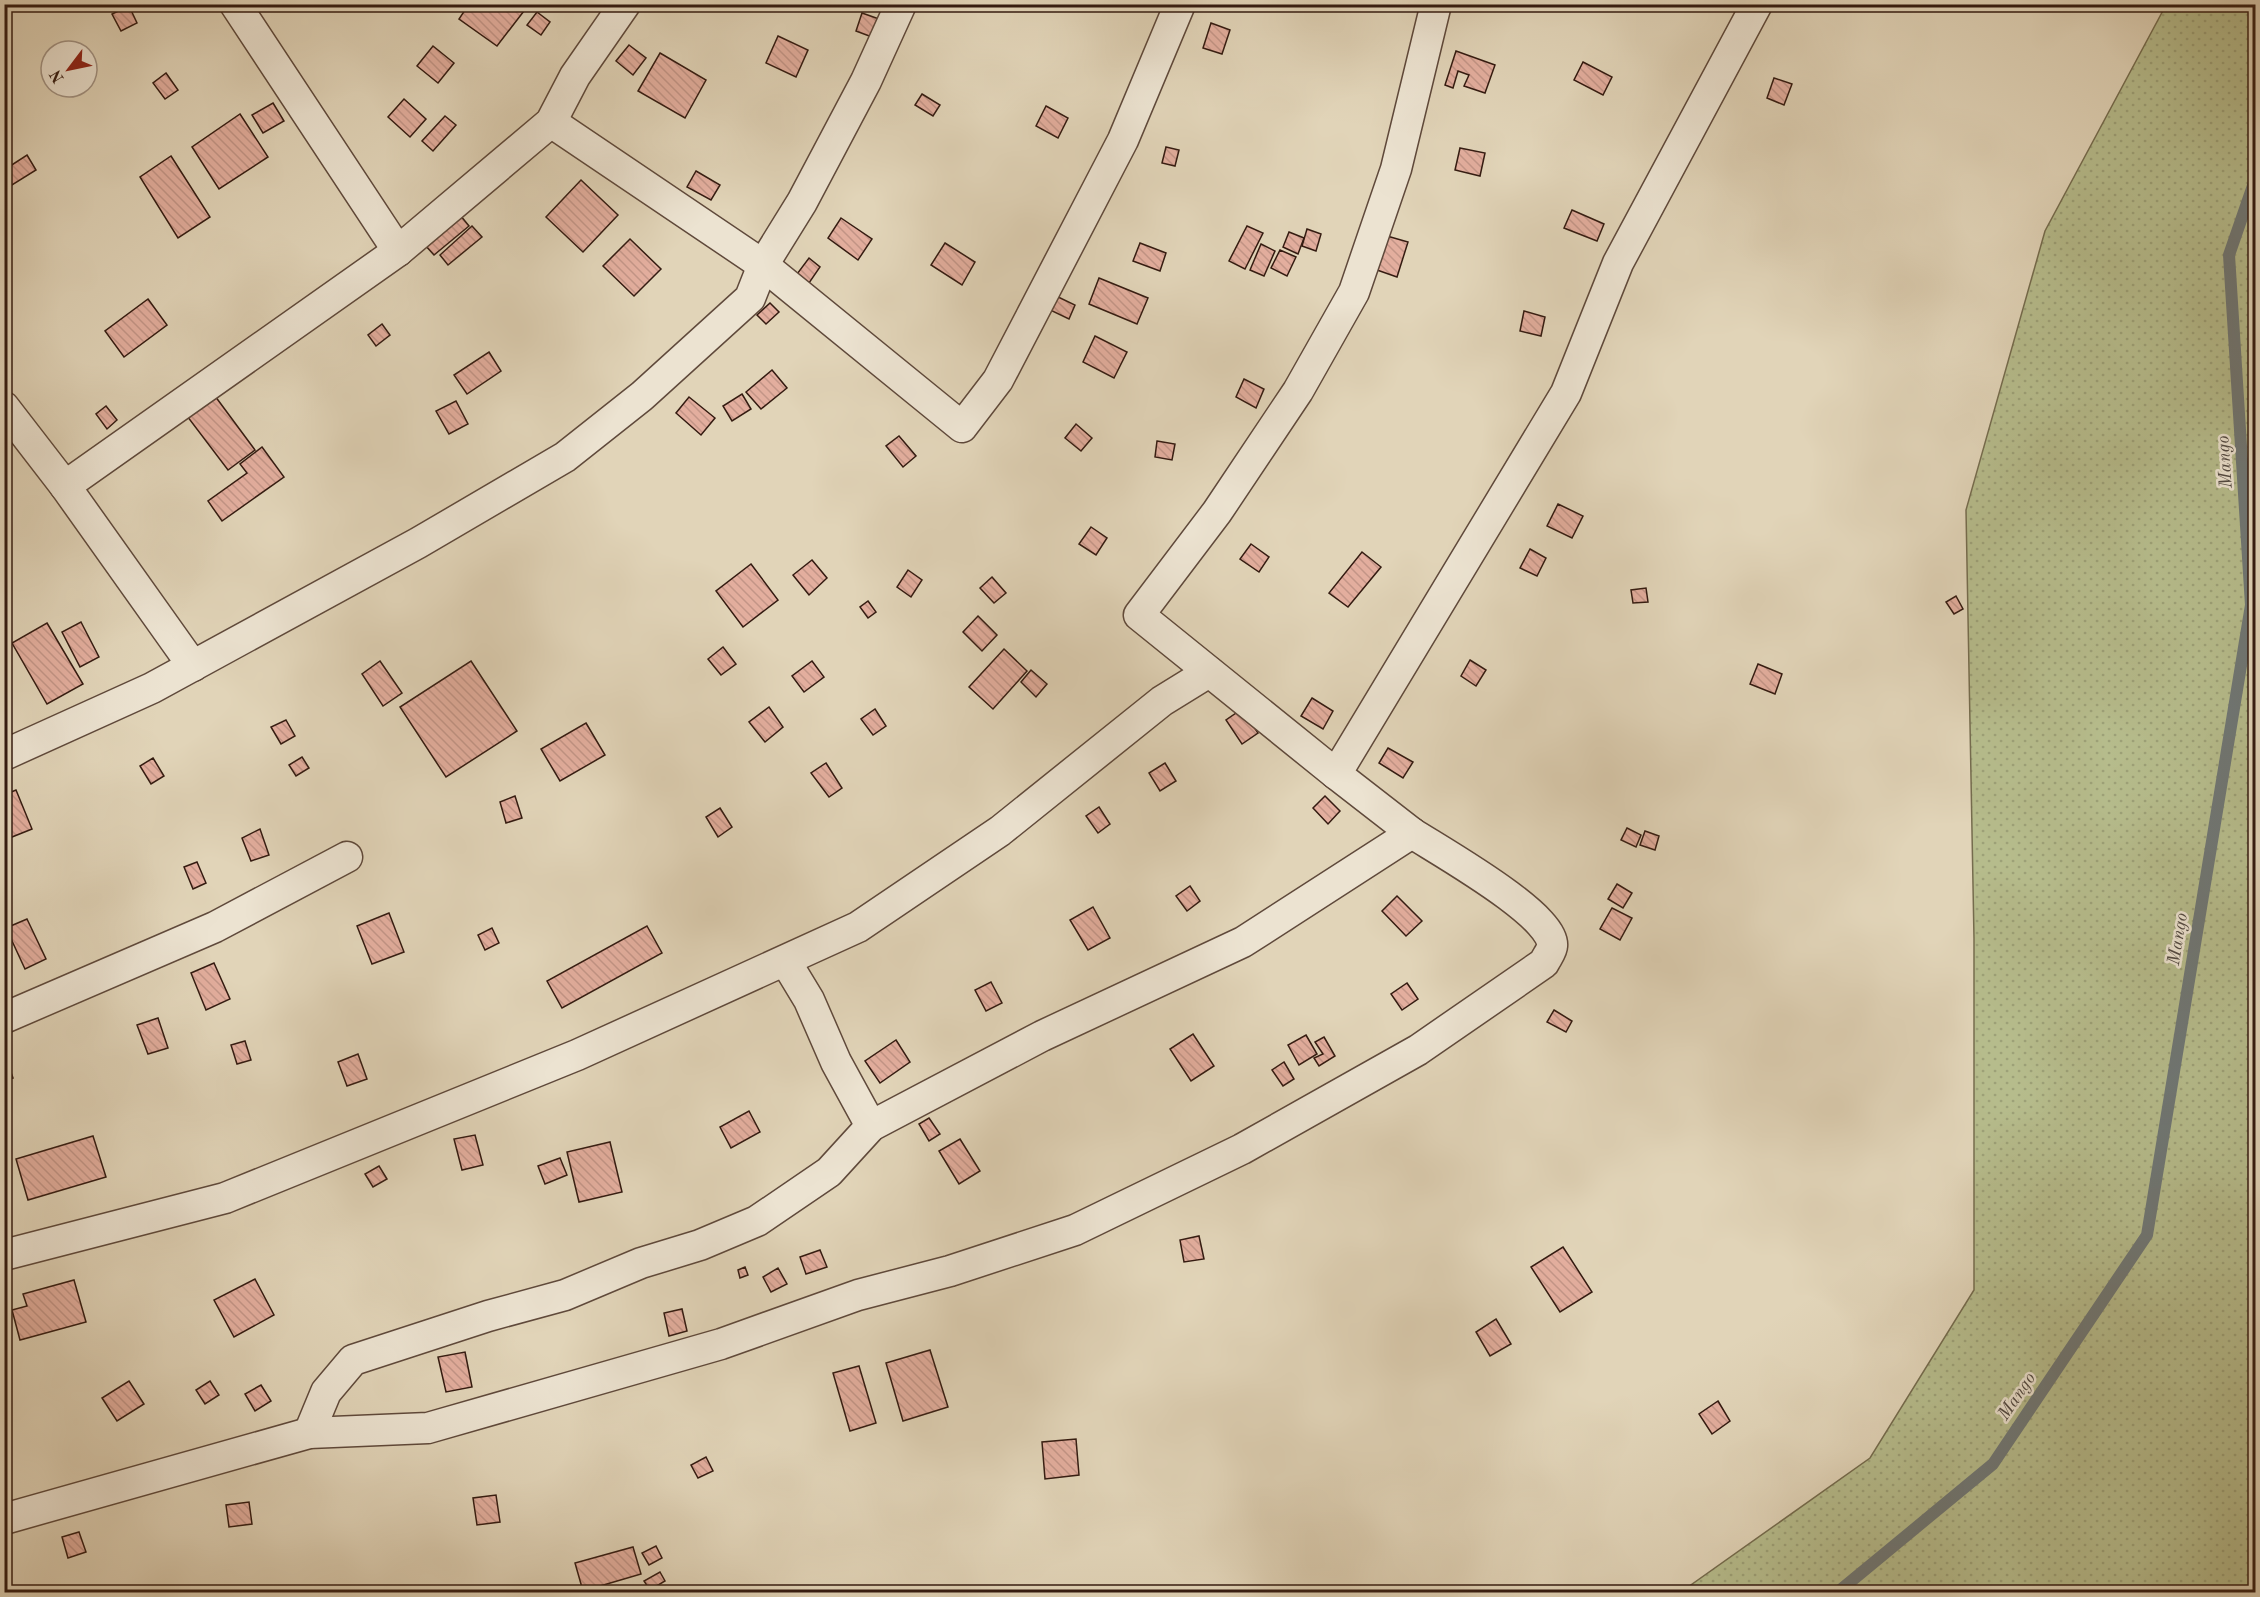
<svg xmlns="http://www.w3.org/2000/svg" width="2260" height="1597" viewBox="0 0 2260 1597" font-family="'Old Standard TT',serif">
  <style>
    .garden { fill: url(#garden-dots); stroke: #756c4e; stroke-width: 1.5 }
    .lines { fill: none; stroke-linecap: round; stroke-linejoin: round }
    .stream { stroke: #707876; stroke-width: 12 }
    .building { fill: url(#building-back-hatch); stroke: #341b11; stroke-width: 1.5 }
    .minor-casing { stroke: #5f493b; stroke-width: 33 }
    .minor { stroke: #ece3d1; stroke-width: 30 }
    .labels { text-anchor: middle; stroke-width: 5; stroke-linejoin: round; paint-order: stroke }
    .water-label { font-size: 18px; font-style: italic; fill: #524a43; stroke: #ece3d1 }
  </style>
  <defs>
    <pattern id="garden-dots" width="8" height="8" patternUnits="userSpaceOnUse" patternTransform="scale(1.5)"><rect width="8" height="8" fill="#b6bc8c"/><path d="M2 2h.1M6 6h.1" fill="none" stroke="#9da178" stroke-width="1.8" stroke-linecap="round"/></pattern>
    <pattern id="building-back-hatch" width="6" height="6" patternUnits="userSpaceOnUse" patternTransform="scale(1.5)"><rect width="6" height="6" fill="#e3ae9e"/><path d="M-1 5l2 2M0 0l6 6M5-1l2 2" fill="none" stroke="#c39587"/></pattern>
  </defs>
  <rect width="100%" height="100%" fill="#e1d4b8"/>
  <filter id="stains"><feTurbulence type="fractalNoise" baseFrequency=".00333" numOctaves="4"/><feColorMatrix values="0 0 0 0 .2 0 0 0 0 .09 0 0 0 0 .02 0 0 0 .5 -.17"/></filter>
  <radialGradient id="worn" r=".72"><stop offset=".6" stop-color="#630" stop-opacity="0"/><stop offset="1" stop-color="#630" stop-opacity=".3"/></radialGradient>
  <!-- garden -->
  <polygon class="garden" points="2166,5 2255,5 2255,1592 1681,1592 1870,1458 1974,1290 1974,938 1966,510 2045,231"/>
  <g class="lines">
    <!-- stream -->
    <polyline class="stream" points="1838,1592 1993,1464 2147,1235 2251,605 2229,255 2256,177"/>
  </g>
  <!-- building -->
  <g class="building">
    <polygon points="469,4 524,4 527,7 497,46 459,19"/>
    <polygon points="1092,4 1114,4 1112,11"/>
    <polygon points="129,6 137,23 121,31 112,14"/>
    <polygon points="537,12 550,22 541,35 527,25"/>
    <polygon points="862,13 879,19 872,37 856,31"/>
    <polygon points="1211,23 1230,30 1222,54 1203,48"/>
    <polygon points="778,36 808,50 796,77 766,63"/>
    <polygon points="629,45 646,58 633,75 616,61"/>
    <polygon points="433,46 454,63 438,83 417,66"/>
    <polygon points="1456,51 1495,65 1485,93 1464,86 1469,75 1458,71 1453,88 1445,85"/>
    <polygon points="660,53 706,80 685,118 638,91"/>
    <polygon points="1583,62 1612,77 1603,95 1574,80"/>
    <polygon points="166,73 178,90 165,99 153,83"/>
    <polygon points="1774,78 1792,84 1784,105 1767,98"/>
    <polygon points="922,94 940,105 933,116 915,105"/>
    <polygon points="404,99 426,119 410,137 388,117"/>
    <polygon points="273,103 284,121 263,133 252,115"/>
    <polygon points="1046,106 1068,118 1058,138 1036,126"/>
    <polygon points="240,114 268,157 219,189 192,147"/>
    <polygon points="445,116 456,125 433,151 422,141"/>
    <polygon points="1166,147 1179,150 1175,166 1162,163"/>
    <polygon points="1460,148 1485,153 1480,176 1455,170"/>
    <polygon points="27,155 36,170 4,190 4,170"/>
    <polygon points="171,156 210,217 178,238 140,177"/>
    <polygon points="696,171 720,185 711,200 687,187"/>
    <polygon points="581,180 618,215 583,252 546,217"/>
    <polygon points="1572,210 1604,224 1597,241 1564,228"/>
    <polygon points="460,215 469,226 434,255 425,245"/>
    <polygon points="841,218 872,239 858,260 828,238"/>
    <polygon points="472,226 482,237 448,265 440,255"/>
    <polygon points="1247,226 1263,233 1245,269 1229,261"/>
    <polygon points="1307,229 1321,234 1316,251 1302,246"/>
    <polygon points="1289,232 1304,238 1298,254 1283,247"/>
    <polygon points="1387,236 1408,242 1397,277 1377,270"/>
    <polygon points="630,239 661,269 634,296 603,266"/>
    <polygon points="945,243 975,262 962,285 931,265"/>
    <polygon points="1140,243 1166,253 1160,271 1133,261"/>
    <polygon points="1261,244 1275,251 1264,276 1250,270"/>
    <polygon points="1280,250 1296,257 1287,276 1271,268"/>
    <polygon points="809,258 820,267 809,283 797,274"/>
    <polygon points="1099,278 1148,298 1137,324 1089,304"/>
    <polygon points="1054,295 1075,305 1069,319 1048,309"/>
    <polygon points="148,299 167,325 124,357 105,331"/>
    <polygon points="770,303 779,312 766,324 757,315"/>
    <polygon points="1524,311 1545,317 1541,336 1520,331"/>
    <polygon points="382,324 390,335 376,346 368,335"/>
    <polygon points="1095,336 1127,352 1114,378 1083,362"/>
    <polygon points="489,352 501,371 467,394 454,375"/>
    <polygon points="772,370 787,388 761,409 746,392"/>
    <polygon points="1244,379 1264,389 1256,408 1236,397"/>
    <polygon points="742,394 751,409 732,421 723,406"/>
    <polygon points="215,396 255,450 228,470 187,416"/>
    <polygon points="689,397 715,418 701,435 676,413"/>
    <polygon points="456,401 468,424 449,434 436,411"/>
    <polygon points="106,406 117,420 107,429 96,414"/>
    <polygon points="1076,424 1092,438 1081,451 1065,438"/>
    <polygon points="899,436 916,456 903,467 886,446"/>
    <polygon points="1157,441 1175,444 1172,460 1155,457"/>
    <polygon points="262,447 284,477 222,521 208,501 247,473 240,464"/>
    <polygon points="1558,504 1583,516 1572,538 1547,526"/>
    <polygon points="1091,527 1107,538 1096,555 1079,544"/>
    <polygon points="1251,544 1269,557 1259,572 1240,559"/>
    <polygon points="1530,549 1546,558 1537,576 1520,568"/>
    <polygon points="1362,552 1381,567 1348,607 1329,593"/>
    <polygon points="812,560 827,578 809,595 793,575"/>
    <polygon points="751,564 778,600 743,627 716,591"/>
    <polygon points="908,570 922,580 911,597 897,587"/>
    <polygon points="992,577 1006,593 994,603 980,588"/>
    <polygon points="1646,588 1648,602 1633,603 1631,590"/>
    <polygon points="1956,596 1963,609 1954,614 1946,602"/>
    <polygon points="868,601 876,612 868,618 860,607"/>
    <polygon points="978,616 997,635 982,651 963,632"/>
    <polygon points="81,622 99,657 80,667 62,632"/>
    <polygon points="47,623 83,684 47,704 12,643"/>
    <polygon points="723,647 736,664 721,675 708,659"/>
    <polygon points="1004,649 1027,671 993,709 969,687"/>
    <polygon points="1470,660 1486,670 1476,686 1461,676"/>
    <polygon points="380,661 402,693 383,706 362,674"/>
    <polygon points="471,661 517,731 446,777 400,707"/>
    <polygon points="812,661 824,677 804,692 792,676"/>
    <polygon points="1758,664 1782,674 1775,694 1750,684"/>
    <polygon points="1031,670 1047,684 1036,697 1021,682"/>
    <polygon points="1312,698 1333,711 1323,729 1301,716"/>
    <polygon points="769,707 783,727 765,742 749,722"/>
    <polygon points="875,709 886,726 873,735 861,719"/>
    <polygon points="1242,709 1258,733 1242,744 1226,720"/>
    <polygon points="286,720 295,736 281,744 271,727"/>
    <polygon points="586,723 605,755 560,781 541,749"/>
    <polygon points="1388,748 1413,762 1403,778 1379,763"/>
    <polygon points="302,757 309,768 296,776 289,765"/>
    <polygon points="153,758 164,776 151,784 140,766"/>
    <polygon points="826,763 842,788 829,797 811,773"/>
    <polygon points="1165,763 1176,781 1160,791 1149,773"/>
    <polygon points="16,790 32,829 7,839 4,833 4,795"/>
    <polygon points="515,796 522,818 506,823 500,802"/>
    <polygon points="1325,796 1340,811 1328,824 1313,808"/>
    <polygon points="1099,807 1110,824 1098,833 1086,816"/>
    <polygon points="720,808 732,827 718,837 706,817"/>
    <polygon points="1627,828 1641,835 1636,847 1621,840"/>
    <polygon points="260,829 269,855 251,861 242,838"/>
    <polygon points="1645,831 1659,836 1655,850 1640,845"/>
    <polygon points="197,862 206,883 193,889 184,867"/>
    <polygon points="1617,884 1632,893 1623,908 1608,899"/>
    <polygon points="1190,886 1200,901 1187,911 1176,896"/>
    <polygon points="1397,896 1422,921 1406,936 1382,911"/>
    <polygon points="1093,907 1110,938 1088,950 1070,920"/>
    <polygon points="1612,908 1632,918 1620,940 1600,929"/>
    <polygon points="389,913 404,952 372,964 357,926"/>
    <polygon points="27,919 46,959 25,969 6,928"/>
    <polygon points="647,926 662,953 562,1008 547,981"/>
    <polygon points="492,928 499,943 485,950 478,935"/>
    <polygon points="214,963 230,999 206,1010 191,973"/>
    <polygon points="991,982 1002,1003 986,1011 975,990"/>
    <polygon points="1407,983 1418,999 1402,1010 1391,994"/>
    <polygon points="1554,1010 1572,1021 1566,1032 1547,1022"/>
    <polygon points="158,1018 168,1048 148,1054 137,1025"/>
    <polygon points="1193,1034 1214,1066 1191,1081 1170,1049"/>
    <polygon points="1306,1035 1317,1054 1299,1065 1288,1045"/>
    <polygon points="1324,1037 1335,1056 1319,1066 1314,1058 1323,1054 1315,1042"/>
    <polygon points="896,1040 910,1062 880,1083 865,1061"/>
    <polygon points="245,1041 251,1060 237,1064 231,1045"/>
    <polygon points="358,1054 367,1079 347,1086 338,1062"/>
    <polygon points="1284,1062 1294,1079 1283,1086 1272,1070"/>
    <polygon points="8,1064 13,1078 4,1081 4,1065"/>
    <polygon points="749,1111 760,1132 731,1148 720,1127"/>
    <polygon points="929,1118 940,1134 929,1141 919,1124"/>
    <polygon points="475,1135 483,1165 462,1170 454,1139"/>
    <polygon points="93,1136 106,1177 28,1200 16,1159"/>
    <polygon points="960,1139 980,1171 959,1184 939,1151"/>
    <polygon points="610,1142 622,1192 579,1202 567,1152"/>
    <polygon points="560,1158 567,1175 545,1184 538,1166"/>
    <polygon points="379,1166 387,1179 373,1187 365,1174"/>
    <polygon points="1199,1236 1204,1259 1184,1262 1180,1240"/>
    <polygon points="1563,1247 1592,1292 1560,1312 1531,1267"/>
    <polygon points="820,1250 827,1267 806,1274 800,1257"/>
    <polygon points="745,1267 748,1275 740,1278 738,1270"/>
    <polygon points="778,1268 787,1284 771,1292 763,1277"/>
    <polygon points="255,1279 274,1315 234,1337 214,1300"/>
    <polygon points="74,1280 86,1322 20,1340 12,1310 27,1306 23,1294"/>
    <polygon points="682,1309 687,1331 669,1336 664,1313"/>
    <polygon points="1496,1319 1511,1344 1490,1356 1476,1332"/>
    <polygon points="930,1350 948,1407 903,1421 886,1363"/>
    <polygon points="465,1352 472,1387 446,1392 438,1357"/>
    <polygon points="859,1366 876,1423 850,1431 833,1373"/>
    <polygon points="129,1381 144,1404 117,1421 102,1398"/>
    <polygon points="210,1381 219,1395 205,1404 196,1390"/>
    <polygon points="261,1385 271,1401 255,1411 245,1394"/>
    <polygon points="1718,1401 1730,1421 1712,1434 1699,1414"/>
    <polygon points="1076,1439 1079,1475 1045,1479 1042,1442"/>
    <polygon points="706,1457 713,1471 698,1478 691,1465"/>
    <polygon points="496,1495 500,1522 477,1525 473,1498"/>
    <polygon points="249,1502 252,1524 229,1527 226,1505"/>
    <polygon points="79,1532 86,1552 68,1558 62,1537"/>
    <polygon points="656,1546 662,1558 649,1565 642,1553"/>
    <polygon points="633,1547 641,1574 583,1591 575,1563"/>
    <polygon points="660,1572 665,1581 650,1590 644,1581"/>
  </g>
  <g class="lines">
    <defs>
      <g id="minor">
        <polyline points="235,4 398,251"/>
        <polyline points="551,122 763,265 962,427 998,380 1123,140 1180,4"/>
        <polyline points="4,407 65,486 193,666"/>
        <polyline points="65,486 398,251 551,122 575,76 625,4"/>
        <polyline points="4,755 152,688 418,543 565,457 642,396 750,298 763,265 802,202 866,81 901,4"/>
        <polyline points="1336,774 1139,615 1217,512 1298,391 1354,292 1396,169 1436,4"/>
        <polyline points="786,962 809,1000 836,1062 871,1126"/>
        <polyline points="4,1018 215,927 347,857"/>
        <polyline points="4,1255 225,1198 577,1055 858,927 1000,831 1162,701 1209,672"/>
        <polyline points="309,1433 326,1392 353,1360 488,1316 565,1295 641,1263 700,1245 757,1221 829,1172 871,1126 1042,1036 1243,942 1412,833 1336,774 1566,393 1618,263 1757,4"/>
        <path d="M4,1519L309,1433L428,1428L721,1344L858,1295L950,1271L1075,1230L1242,1149L1418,1050L1544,963C1546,958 1552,951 1552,946C1556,916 1438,850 1412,833"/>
      </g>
    </defs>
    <!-- minor casing -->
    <use href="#minor" class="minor-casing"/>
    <!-- minor -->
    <use href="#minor" class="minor"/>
  </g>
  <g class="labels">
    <!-- water labels -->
    <g class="water-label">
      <text transform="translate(2224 462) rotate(-94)" y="6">Mango</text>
      <text transform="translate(2177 939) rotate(-81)" y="6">Mango</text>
      <text transform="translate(2016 1396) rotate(-56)" y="6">Mango</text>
    </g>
  </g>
  <!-- margin -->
  <rect width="2260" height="1597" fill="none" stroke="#e1d4b8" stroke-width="24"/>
  <rect x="6" y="6" width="2248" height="1585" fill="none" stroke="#341b11" stroke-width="3"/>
  <rect x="12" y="12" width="2236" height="1573" fill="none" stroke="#341b11" stroke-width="1.5"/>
  <!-- north arrow -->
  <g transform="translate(69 69) rotate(238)"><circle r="28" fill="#ece3d1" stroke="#a29384" stroke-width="1.5"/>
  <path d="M0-4.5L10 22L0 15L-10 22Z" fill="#8f2418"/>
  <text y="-9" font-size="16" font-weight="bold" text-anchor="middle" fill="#341b11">N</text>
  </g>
  <rect width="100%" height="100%" filter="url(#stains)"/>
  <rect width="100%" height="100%" fill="url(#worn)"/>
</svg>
